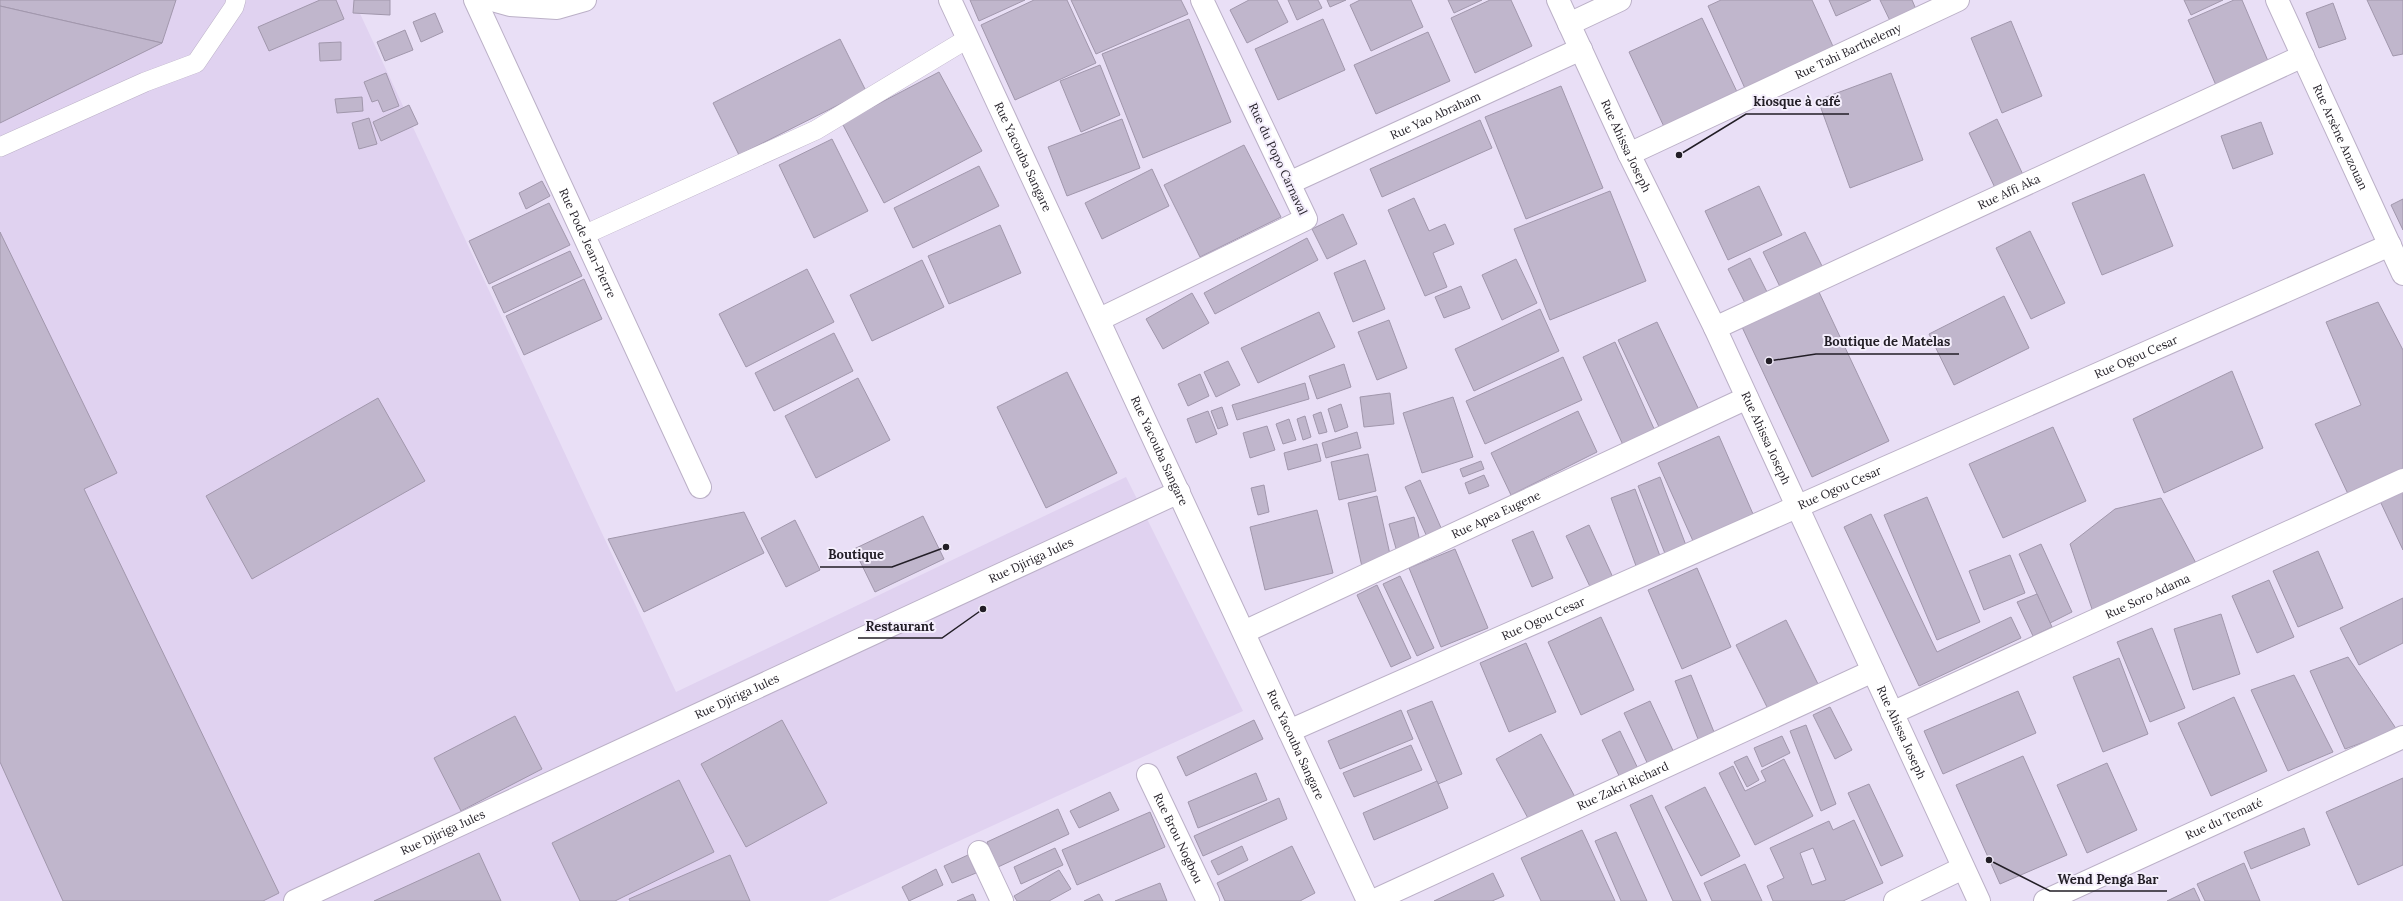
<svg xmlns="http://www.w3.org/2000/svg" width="2403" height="901" viewBox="0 0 2403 901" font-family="Lora,serif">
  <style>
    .built { fill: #e0d2f0 }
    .building { fill: #c0b6cc; stroke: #a197ac; fill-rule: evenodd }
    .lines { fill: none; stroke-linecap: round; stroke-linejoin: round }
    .lane-casing { stroke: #bbb0c7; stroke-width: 20 }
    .street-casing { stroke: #bbb0c7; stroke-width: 24 }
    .lane { stroke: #fff; stroke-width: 19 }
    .street { stroke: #fff; stroke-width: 22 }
    .labels { text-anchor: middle; stroke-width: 4; stroke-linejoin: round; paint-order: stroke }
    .street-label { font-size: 12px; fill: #221e26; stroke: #f4eefc }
    .leader { fill: none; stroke: #221e26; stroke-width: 1.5 }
    .callout-dot { fill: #221e26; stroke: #f4eefc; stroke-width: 1.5 }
    .callout-label { font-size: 13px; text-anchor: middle; font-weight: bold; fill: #221e26; stroke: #f4eefc; stroke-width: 4; stroke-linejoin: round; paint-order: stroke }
  </style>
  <rect width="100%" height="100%" fill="#e9dff6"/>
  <!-- built -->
  <polygon class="built" points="0,0 358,0 356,5 676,692 1126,477 1243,711 828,901 0,901"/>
  <!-- building -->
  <g class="building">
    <polygon points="0,0 176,0 162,43 0,6"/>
    <polygon points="320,0 336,0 344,19 269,51 258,27"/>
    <polygon points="354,0 390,0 390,15 353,13"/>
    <polygon points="970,0 1025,0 979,21"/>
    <polygon points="1034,0 1067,0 1096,63 1015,100 981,25"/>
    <polygon points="1071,0 1181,0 1188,14 1096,54"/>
    <polygon points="1249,0 1277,0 1288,22 1247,43 1230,10"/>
    <polygon points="1288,0 1318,0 1322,8 1297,20"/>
    <polygon points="1327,0 1346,0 1330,7"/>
    <polygon points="1360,0 1411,0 1423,27 1371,51 1350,5"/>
    <polygon points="1448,0 1482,0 1454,13"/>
    <polygon points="1490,0 1511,0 1532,46 1475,73 1451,18"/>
    <polygon points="1721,0 1812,0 1836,53 1747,93 1708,6"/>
    <polygon points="1829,0 1871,0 1836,16"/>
    <polygon points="1880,0 1912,0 1918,14 1893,27"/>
    <polygon points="2184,0 2223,0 2191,15"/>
    <polygon points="2234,0 2242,0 2271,68 2218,90 2188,20"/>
    <polygon points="2367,0 2403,0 2403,54 2393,56"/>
    <polygon points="2333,3 2346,39 2319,48 2306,13"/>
    <polygon points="0,6 162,43 0,123"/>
    <polygon points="435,13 443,32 421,42 413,22"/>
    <polygon points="1702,18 1739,96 1666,131 1629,52"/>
    <polygon points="1189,19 1231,122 1143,158 1102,54"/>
    <polygon points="1323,19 1345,70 1278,100 1255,49"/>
    <polygon points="2011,21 2042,96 2002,113 1971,38"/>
    <polygon points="405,30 413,50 385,61 377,42"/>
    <polygon points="1428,32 1450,81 1376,114 1354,65"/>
    <polygon points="840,39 866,91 739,155 713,103"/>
    <polygon points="341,42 341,60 320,61 319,43"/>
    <polygon points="1100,65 1120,115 1081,132 1060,81"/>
    <polygon points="939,72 982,151 884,203 842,123"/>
    <polygon points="386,73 399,106 383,112 378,100 372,102 364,82"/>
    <polygon points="1891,73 1923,160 1850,188 1818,100"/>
    <polygon points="1561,86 1603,188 1526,219 1485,117"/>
    <polygon points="362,97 363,111 337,113 335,99"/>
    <polygon points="409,105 418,124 381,141 373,122"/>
    <polygon points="369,118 377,144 359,149 352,123"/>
    <polygon points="1122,119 1140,168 1067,196 1048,147"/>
    <polygon points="1997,119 2025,179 1997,192 1969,133"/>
    <polygon points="1480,120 1492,148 1382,197 1370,169"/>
    <polygon points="2261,122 2273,154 2233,169 2221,136"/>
    <polygon points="832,139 868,211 814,238 779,165"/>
    <polygon points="1244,145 1281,217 1200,257 1164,185"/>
    <polygon points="979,166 999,206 913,248 894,208"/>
    <polygon points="1152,169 1169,206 1102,239 1085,203"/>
    <polygon points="2144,174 2173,246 2102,275 2072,203"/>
    <polygon points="542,181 550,196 526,209 519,193"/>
    <polygon points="1759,186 1782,235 1728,260 1705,211"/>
    <polygon points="1610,191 1646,281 1550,320 1514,229"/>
    <polygon points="1414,198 1429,231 1445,224 1454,244 1433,253 1447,287 1425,296 1388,210"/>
    <polygon points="2403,199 2403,230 2391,205"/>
    <polygon points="549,203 570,245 489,284 469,241"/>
    <polygon points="1343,214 1357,244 1327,259 1312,229"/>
    <polygon points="1000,225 1021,273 949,304 928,256"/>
    <polygon points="2030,231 2065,303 2031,319 1996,248"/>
    <polygon points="0,232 117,473 84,489 279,893 263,901 63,901 0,762"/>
    <polygon points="1805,232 1826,274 1784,295 1763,252"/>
    <polygon points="1307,238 1318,260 1215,314 1204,293"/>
    <polygon points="570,251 582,276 504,313 492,287"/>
    <polygon points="1750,258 1771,300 1749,311 1728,269"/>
    <polygon points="1516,259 1537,303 1502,320 1482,275"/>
    <polygon points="922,260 944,307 872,341 850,295"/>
    <polygon points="1365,260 1385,309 1353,322 1334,273"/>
    <polygon points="807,269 834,322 746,367 719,314"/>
    <polygon points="584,279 602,319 524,355 506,316"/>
    <polygon points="1461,286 1470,308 1444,318 1435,297"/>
    <polygon points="1818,290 1889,441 1812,477 1742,327"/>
    <polygon points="1192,293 1209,323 1163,349 1146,319"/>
    <polygon points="2004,296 2029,348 1954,385 1929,334"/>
    <polygon points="2378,302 2403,350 2403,470 2348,494 2315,424 2361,405 2326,322"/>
    <polygon points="1540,309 1559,351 1474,391 1455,349"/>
    <polygon points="1319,312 1335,347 1258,383 1241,348"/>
    <polygon points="1389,320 1407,368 1377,380 1358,332"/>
    <polygon points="1657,322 1699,410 1660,429 1618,340"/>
    <polygon points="834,333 853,371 774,411 755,373"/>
    <polygon points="1615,342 1655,431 1623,445 1583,357"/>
    <polygon points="1563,357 1582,400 1485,444 1466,401"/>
    <polygon points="1228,361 1240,385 1216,397 1204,372"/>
    <polygon points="1344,364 1351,387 1317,399 1309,376"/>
    <polygon points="2232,371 2263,448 2164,493 2133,419"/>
    <polygon points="1067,372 1117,473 1046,508 997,407"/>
    <polygon points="1200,374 1209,396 1188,406 1178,384"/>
    <polygon points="858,378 890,440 816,478 785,416"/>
    <polygon points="1305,383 1309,399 1237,420 1232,405"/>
    <polygon points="1390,393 1394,424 1364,427 1360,397"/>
    <polygon points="1453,397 1473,457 1422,473 1403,413"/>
    <polygon points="378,398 425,481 252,579 206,496"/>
    <polygon points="1341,404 1348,427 1335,432 1328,409"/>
    <polygon points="1222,407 1228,425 1218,429 1211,411"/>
    <polygon points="1208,411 1217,434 1196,443 1187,419"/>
    <polygon points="1578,411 1597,452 1511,495 1491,453"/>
    <polygon points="1321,412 1327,432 1319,434 1313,415"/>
    <polygon points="1305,416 1311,437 1303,440 1297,419"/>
    <polygon points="1289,419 1296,440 1283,444 1276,424"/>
    <polygon points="1267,426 1275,450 1250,458 1243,433"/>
    <polygon points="2053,427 2086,501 2003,538 1969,464"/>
    <polygon points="1357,432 1361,448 1326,458 1322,443"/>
    <polygon points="1719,436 1753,514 1693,541 1658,463"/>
    <polygon points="1317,444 1321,461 1288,470 1284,453"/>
    <polygon points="1368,454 1376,491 1339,500 1331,462"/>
    <polygon points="1481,461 1484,469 1463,477 1460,469"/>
    <polygon points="1484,475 1489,486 1469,494 1465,483"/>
    <polygon points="1660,477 1687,548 1666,556 1638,486"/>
    <polygon points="1420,480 1442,530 1427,537 1405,487"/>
    <polygon points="1264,485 1269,512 1258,515 1251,488"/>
    <polygon points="1635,489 1663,564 1639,574 1611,498"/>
    <polygon points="2403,491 2403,550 2380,501"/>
    <polygon points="1377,496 1391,559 1362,567 1348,503"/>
    <polygon points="1927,497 1980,622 1937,640 1884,515"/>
    <polygon points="2161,498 2197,565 2093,612 2070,544 2115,509"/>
    <polygon points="1317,510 1333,573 1265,590 1250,527"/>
    <polygon points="744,512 764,553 644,612 608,539"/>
    <polygon points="1871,514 1937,652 2011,617 2021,638 1919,686 1844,527"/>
    <polygon points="923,516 944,559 875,592 854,549"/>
    <polygon points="1414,517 1421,545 1397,552 1389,524"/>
    <polygon points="795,520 820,570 786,587 761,538"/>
    <polygon points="1589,525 1615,582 1593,593 1566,536"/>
    <polygon points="1533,531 1553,578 1532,587 1512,540"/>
    <polygon points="2041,544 2072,612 2050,623 2019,554"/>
    <polygon points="1455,549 1488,628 1441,647 1409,568"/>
    <polygon points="2318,551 2343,608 2298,627 2273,571"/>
    <polygon points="2010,555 2025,593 1984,610 1969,571"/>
    <polygon points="1697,568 1731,647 1682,669 1648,590"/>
    <polygon points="1400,576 1434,648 1417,656 1383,584"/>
    <polygon points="2269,580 2294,637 2257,653 2232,596"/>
    <polygon points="1377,585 1411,658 1391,667 1357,595"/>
    <polygon points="2037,594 2052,627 2033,636 2017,602"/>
    <polygon points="2403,598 2403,643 2359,665 2340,628"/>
    <polygon points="2221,614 2240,674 2193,690 2174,629"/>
    <polygon points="1601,617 1634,690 1581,715 1548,642"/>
    <polygon points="1786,620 1822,692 1772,717 1736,645"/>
    <polygon points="2152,628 2185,708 2150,722 2117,642"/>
    <polygon points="1526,643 1556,712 1509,732 1480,663"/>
    <polygon points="2348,657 2397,730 2345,749 2310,671"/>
    <polygon points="2119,658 2148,734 2103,752 2073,677"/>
    <polygon points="1691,675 1716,737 1700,744 1675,681"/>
    <polygon points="2294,675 2333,752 2288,771 2251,690"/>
    <polygon points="2018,691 2036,733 1943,774 1924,731"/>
    <polygon points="2234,697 2267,771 2211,796 2178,723"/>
    <polygon points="1432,701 1462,774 1438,784 1407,711"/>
    <polygon points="1650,701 1676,757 1650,769 1624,713"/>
    <polygon points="1830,707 1852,750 1835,759 1813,715"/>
    <polygon points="1401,710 1413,739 1340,769 1328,741"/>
    <polygon points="515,716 542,769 461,811 434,758"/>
    <polygon points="782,720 827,803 746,847 701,764"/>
    <polygon points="1254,720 1263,739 1186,776 1177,757"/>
    <polygon points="1806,725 1836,804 1821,811 1790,731"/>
    <polygon points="1620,731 1641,775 1623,784 1602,740"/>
    <polygon points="1541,734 1575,797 1530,822 1496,759"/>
    <polygon points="1782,736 1790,753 1762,767 1754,748"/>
    <polygon points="1411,745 1422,770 1354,797 1343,773"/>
    <polygon points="1747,756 1759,780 1747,787 1734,762"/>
    <polygon points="2023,756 2067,855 2000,884 1956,785"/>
    <polygon points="1784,759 1813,816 1755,845 1719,773 1733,766 1745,791 1766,781 1761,771"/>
    <polygon points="2107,763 2137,830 2087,853 2057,785"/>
    <polygon points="1256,773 1267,800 1198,828 1188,802"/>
    <polygon points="2403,778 2403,865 2358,885 2326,812"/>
    <polygon points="679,780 714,852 615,901 580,901 552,843"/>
    <polygon points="1437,781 1448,808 1374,840 1363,813"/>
    <polygon points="1869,784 1903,856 1881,866 1848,793"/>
    <polygon points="1705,787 1740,856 1701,876 1665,807"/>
    <polygon points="1110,792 1119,810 1079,828 1070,811"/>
    <polygon points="1652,795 1701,901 1673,901 1630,805"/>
    <polygon points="1279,798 1287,819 1203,856 1194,836"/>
    <polygon points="1058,809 1069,834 998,867 987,842"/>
    <polygon points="1150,812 1165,847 1077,885 1062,850"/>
    <path d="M1854,820L1883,883L1843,901H1773L1767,886L1784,878L1770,848L1829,821L1833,830ZM1813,848L1826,880L1812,885L1800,853Z"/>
    <polygon points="2304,828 2310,845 2251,869 2244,852"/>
    <polygon points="1582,830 1615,901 1541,901 1521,858"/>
    <polygon points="1616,832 1647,901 1621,901 1595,841"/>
    <polygon points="1242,846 1248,860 1218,875 1211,861"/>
    <polygon points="1292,846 1315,893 1300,901 1225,901 1217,883"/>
    <polygon points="1055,848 1063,865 1021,884 1014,867"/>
    <polygon points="479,853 501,901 374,901"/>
    <polygon points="730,855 750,901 630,901 629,899"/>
    <polygon points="968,855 976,873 952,883 944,866"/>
    <polygon points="2244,863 2260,901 2205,901 2197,884"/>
    <polygon points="1745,864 1762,901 1712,901 1704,883"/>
    <polygon points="936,869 943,885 909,901 902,887"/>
    <polygon points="1059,870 1071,889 1049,901 1017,901 1014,896"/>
    <polygon points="1493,873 1504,896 1492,901 1434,901"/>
    <polygon points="1160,883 1167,901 1115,901"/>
    <polygon points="2194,888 2200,901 2167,901"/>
    <polygon points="973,894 976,901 957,901"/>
    <polygon points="1099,894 1103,901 1084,901"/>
  </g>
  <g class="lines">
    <defs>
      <g id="lane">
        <polyline points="0,147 145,82 196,63 234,7 236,0"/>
        <polyline points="584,235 816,130 967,39"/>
      </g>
      <g id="street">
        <path id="s1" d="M475,0L700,487"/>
        <polyline points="492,0 510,5 557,8 585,0"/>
        <path id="s2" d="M950,0L1368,901"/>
        <path id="s3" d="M1558,0L1629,154L1715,328L1979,901"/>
        <path id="s4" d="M2277,0L2403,274"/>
        <polyline points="1569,24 1620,0"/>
        <path id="s5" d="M1629,154L1958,0"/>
        <path id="s6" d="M1289,183L1581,49"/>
        <polyline points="1100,319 1306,219 1202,0"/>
        <path id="s7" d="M1715,328L2303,56"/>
        <path id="s8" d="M1244,632L1747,398"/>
        <path id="s9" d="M1892,713L2403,480"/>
        <path id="s10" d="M1289,731L2390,245"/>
        <path id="s11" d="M1148,775L1208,901"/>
        <polyline points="979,852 1002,901"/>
        <path id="s12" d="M295,901L1179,492"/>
        <path id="s13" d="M1373,901L1873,671"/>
        <polyline points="1895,901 1963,868"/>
        <path id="s14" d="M2045,901L2403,737"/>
      </g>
    </defs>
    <!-- lane casing -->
    <use href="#lane" class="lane-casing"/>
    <!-- street casing -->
    <use href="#street" class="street-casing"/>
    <!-- lane -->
    <use href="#lane" class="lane"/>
    <!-- street -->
    <use href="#street" class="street"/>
  </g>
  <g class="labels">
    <!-- street labels -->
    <g class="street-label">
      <text dy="4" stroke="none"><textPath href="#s5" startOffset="242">Rue Tahi Barthelemy</textPath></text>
      <text dy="4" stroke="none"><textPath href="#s6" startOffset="161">Rue Yao Abraham</textPath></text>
      <text dy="4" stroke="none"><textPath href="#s4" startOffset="151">Rue Arsène Anzouan</textPath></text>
      <text dy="4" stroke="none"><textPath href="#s3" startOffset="161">Rue Ahissa Joseph</textPath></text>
      <text dy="4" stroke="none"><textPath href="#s2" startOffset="173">Rue Yacouba Sangare</textPath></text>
      <text transform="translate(1278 159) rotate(65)" y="4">Rue du Popo Carnaval</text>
      <text dy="4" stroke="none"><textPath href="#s7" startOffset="324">Rue Affi Aka</textPath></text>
      <text dy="4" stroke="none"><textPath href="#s1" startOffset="268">Rue Pode Jean-Pierre</textPath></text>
      <text dy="4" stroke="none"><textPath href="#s10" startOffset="926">Rue Ogou Cesar</textPath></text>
      <text dy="4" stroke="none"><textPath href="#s3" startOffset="485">Rue Ahissa Joseph</textPath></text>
      <text dy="4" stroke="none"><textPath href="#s2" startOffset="497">Rue Yacouba Sangare</textPath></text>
      <text dy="4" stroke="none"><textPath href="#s10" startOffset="602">Rue Ogou Cesar</textPath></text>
      <text dy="4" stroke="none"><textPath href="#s8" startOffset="278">Rue Apea Eugene</textPath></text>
      <text dy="4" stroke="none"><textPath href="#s12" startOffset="811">Rue Djiriga Jules</textPath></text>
      <text dy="4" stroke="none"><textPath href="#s9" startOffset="281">Rue Soro Adama</textPath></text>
      <text dy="4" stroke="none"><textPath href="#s10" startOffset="278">Rue Ogou Cesar</textPath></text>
      <text dy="4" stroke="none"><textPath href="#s12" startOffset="487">Rue Djiriga Jules</textPath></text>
      <text dy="4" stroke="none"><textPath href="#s3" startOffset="809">Rue Ahissa Joseph</textPath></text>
      <text dy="4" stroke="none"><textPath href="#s2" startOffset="821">Rue Yacouba Sangare</textPath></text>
      <text dy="4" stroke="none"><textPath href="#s13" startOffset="275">Rue Zakri Richard</textPath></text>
      <text dy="4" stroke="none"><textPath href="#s14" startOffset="197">Rue du Tematé</textPath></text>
      <text dy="4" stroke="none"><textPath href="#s12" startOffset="163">Rue Djiriga Jules</textPath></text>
      <text dy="4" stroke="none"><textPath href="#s11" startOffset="70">Rue Brou Nogbou</textPath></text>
    </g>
  </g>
  <!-- callouts -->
  <path class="leader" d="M1679 155L1746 114H1849M1769 361L1816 354H1959M946 547L892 567H820M983 609L942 638H858M1989 860L2050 891H2167"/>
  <g class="callout-dot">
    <circle cx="1679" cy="155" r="4"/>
    <circle cx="1769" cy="361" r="4"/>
    <circle cx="946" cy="547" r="4"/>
    <circle cx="983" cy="609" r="4"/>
    <circle cx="1989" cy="860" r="4"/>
  </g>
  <g class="callout-label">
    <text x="1797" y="106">kiosque à café</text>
    <text x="1887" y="346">Boutique de Matelas</text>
    <text x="856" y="559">Boutique</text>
    <text x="900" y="631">Restaurant</text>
    <text x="2108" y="884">Wend Penga Bar</text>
  </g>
</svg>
